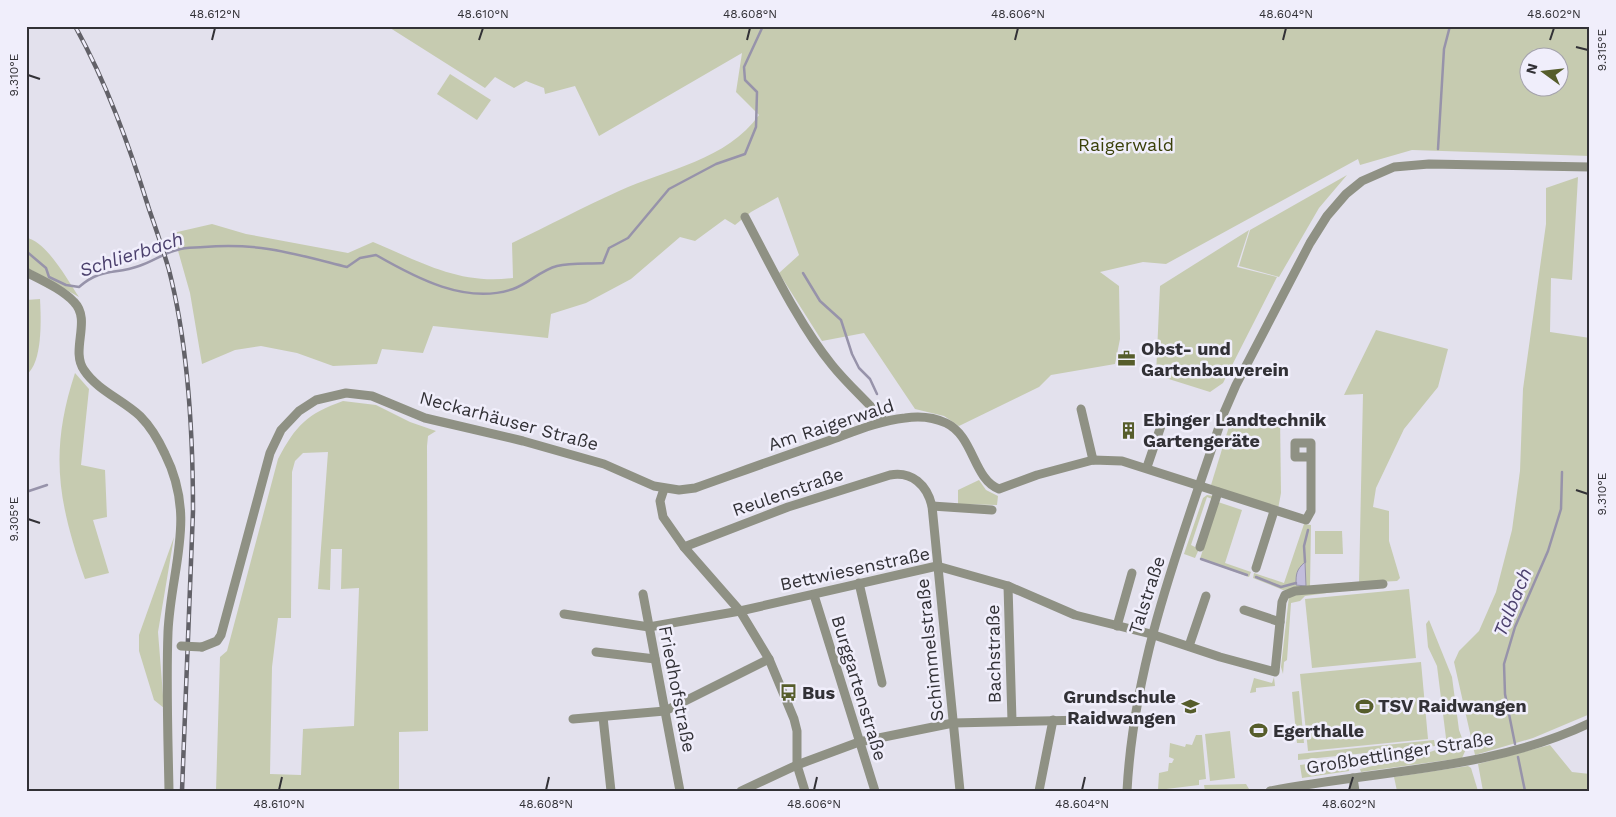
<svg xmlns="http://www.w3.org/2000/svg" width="1616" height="817" viewBox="0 0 1616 817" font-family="'Work Sans',sans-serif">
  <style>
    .green { fill: #c6cbb0; fill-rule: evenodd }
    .water { fill: #c2bddc; stroke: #9793aa }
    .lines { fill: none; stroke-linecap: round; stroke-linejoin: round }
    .stream { stroke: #9793aa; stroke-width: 2.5 }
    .minor { stroke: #8f9184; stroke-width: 9 }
    .rail-casing { stroke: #626168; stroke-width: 4.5 }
    .rail { stroke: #f0eefb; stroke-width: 2.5; stroke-dasharray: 8; stroke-linecap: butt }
    .minor-bridge { stroke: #8f9184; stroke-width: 9 }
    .ticks { fill: none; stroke: #323136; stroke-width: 2 }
    .labels { text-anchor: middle; stroke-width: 5; stroke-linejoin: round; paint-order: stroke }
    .park-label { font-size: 18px; fill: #3a4009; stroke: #f0eefb }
    .poi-label { font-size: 18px; font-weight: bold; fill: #323136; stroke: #f0eefb; text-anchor: start }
    .street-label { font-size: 18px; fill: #323136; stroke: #f0eefb }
    .water-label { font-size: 19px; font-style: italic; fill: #4c416e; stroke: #f0eefb }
    .neatline { fill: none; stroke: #323136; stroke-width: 2 }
    .ticks-label { font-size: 12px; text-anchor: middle; fill: #323136 }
  </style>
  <rect width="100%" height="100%" fill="#e3e1ed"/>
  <!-- green -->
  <g class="green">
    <path d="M387,26H1590V156L1412,150L1360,165L1358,159L1166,264L1143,262L1100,272L1119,286L1120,339L1115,364L1051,375L1039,387L959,426L944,416L915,409L864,333L822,341L779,273L799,255L778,197L751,212L735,225L725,219L695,241L680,237L631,279L586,303L551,314L548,338L433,326L423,353L382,349L377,364L333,366L297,353L261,346L235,350L202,364L190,293L173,233L212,224L246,234L348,253L373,242C421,262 459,285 513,278L512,243C548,226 583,207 619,191C667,169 727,160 759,115L736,92L742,53L599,136L575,86L545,94L544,88L526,81L514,88L495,77L485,88ZM1528,58H1558V88H1528Z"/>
    <polygon points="450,74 491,100 477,120 437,94"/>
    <polygon points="1347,175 1319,208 1279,277 1239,266 1250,230"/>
    <polygon points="1578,177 1572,280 1551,278 1550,332 1590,338 1590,714 1533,738 1475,755 1454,662 1459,651 1479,631 1496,592 1512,530 1520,471 1523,389 1546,224 1546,188"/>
    <polygon points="1249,230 1237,267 1277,277 1223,383 1210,392 1156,375 1160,286"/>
    <path d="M26,238C46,240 68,281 79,297L26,267Z"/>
    <path d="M40,299C41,318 43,363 26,375V300Z"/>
    <polygon points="1376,330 1448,349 1438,387 1404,429 1376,488 1373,507 1389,511 1389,541 1400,578 1397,581 1359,583 1363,394 1344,395"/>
    <path d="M75,373L89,389L81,465L105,470L107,517L93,520L109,573L85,579C58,502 49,452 75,373Z"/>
    <path d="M343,401L376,405L410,422L436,431L428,436L427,446L428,731L399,732V791H216L220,657L227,651L278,459C296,425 307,414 343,401ZM328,452L318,589L330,590L331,549H342L341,589L359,588L354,726L303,729L301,775L270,774L272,667L278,618H291L292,472L295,461L303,453Z"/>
    <polygon points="1243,417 1280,417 1281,493 1278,509 1211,485 1231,420"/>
    <polygon points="979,480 986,490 998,496 997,505 958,504 958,490"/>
    <polygon points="1207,495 1213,496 1212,499 1207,497 1191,545 1199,549 1195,558 1184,554 1203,498"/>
    <polygon points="1218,502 1242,510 1225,563 1251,572 1249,577 1200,559"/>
    <polygon points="1304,524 1311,525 1310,588 1283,590 1253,578 1254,573 1284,583"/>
    <polygon points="1315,531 1342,531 1343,554 1315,554"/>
    <polygon points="174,537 158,632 164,708 154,700 139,651 139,635"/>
    <polygon points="1409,589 1416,658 1312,668 1305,599"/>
    <polygon points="1342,591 1305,596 1300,601 1291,603 1287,660 1284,662 1283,674 1281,667 1289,596 1295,593"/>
    <polygon points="1429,620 1452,677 1459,730 1466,749 1462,758 1361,772 1360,769 1430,752 1447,746 1437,666 1428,647 1426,624"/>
    <polygon points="1421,662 1428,739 1308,751 1300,674"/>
    <polygon points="1274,677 1275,686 1256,688 1256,692 1250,693 1254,678 1272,683"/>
    <polygon points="1299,691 1304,743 1297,743 1292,692"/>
    <polygon points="1230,731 1235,778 1210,781 1205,734"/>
    <polygon points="1196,735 1202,735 1206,779 1199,780 1199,785 1158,790 1159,773 1168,771 1169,763 1172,763 1174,759 1169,757 1170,743 1185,747 1186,744 1192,745"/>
    <polygon points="1434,740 1435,746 1298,760 1298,754"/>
    <polygon points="1550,745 1572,772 1590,774 1590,791 1483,791 1478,764"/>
    <polygon points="1348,759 1349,771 1302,778 1300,765"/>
    <polygon points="1468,766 1471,768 1478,791 1397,791 1394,777"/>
    <polygon points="1246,784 1249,789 1244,791 1205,791 1204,785"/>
  </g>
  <!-- water -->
  <path class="water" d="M1305,562L1306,586L1296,585C1296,574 1296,570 1305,562Z"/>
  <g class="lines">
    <!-- stream -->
    <g class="stream">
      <polyline points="1438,149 1444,49 1450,26"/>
      <path d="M26,251L46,268L49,277L66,285L79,287C102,267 115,275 139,266C152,262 164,253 177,250C186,247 195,248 204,247C258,242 295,254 347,267L360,258L376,255C416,278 466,305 513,289C528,284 541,270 557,266C571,263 588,264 603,263L609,248L628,238L669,189L716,164L745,154L756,127L757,92L745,80L744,67L763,26"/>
      <polyline points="803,273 820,301 841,320 852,354 859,368 870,379 877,394"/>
      <polyline points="26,492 47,485"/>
      <polyline points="1201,559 1247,575"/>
      <polyline points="1305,562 1304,546 1308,530"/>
      <polyline points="1256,577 1281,587 1296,583"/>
      <polyline points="1515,744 1505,694 1504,664 1515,627 1548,551 1561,509 1562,472"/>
      <polyline points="1518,757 1525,791"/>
    </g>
    <!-- minor -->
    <g class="minor">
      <path d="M745,217C770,264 799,325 832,365C848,385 868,402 884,421"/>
      <path d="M26,272C41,280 62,289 74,302C92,320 70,350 84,370C97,390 123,400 140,416C150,426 159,441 165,454C197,518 171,567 168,632C166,684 168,738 169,791"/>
      <polyline points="1081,409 1093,460"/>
      <polyline points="1147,467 1162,423"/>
      <polyline points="664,489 660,501 663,517 684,547 740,611 769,659 794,719 797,731 797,765 805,791"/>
      <polyline points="932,506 992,510"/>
      <path d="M684,547L788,507L890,475C912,471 927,485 932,506L960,791"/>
      <polyline points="1200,547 1218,492"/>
      <polyline points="1256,568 1274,511"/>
      <polyline points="859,583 882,683"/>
      <polyline points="1008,586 1012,721"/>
      <polyline points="643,594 680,791"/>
      <polyline points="814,595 875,791"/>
      <polyline points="1244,610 1280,622"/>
      <polyline points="564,614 649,627 740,611 937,566 1008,586 1075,615 1151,634 1220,657 1275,672 1282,602 1285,595 1295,591 1383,584"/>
      <polyline points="1117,626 1132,573"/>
      <polyline points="1189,646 1206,596"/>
      <path d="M202,647L217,641L221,635L270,453L281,430L299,411L316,400L346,393L372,396L425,418L523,441L604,464L654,486L679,490L695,488C740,472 784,456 828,441C853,432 878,421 905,418C918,416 933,417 946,423C974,436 973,479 999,489L1037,475L1093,460L1122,461L1306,520L1311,511V443H1295V457H1310"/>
      <polyline points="596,652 655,659"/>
      <polyline points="603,717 611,791"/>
      <polyline points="573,719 665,711 769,659"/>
      <polyline points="1353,778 1355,791"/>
      <polyline points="741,791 797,765 859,742 953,723 1134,719"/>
      <polyline points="1039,791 1053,720"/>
      <path d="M1127,791C1134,659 1182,539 1223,415L1236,385L1310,243L1327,216L1346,194L1362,181L1394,167L1429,164L1590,167"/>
      <path d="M1270,791C1377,770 1489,771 1590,723"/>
    </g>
    <defs>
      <path id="rail" d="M75,26C107,84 129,145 149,209C156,229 163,249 169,270C188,344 193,435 193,511L182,791"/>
    </defs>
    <!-- rail casing -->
    <use href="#rail" class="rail-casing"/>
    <!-- rail -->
    <use href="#rail" class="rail"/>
    <!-- minor-bridge -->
    <polyline class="minor-bridge" points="181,646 202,647"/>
  </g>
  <!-- ticks -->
  <path class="ticks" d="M212,40L215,28M479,40L483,28M747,40L750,28M1015,40L1018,28M1283,40L1286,28M1550,40L1554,28M1576,47L1588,50M28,75L40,79M1576,490L1588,494M28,519L40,523M279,790L282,777M546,790L549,777M814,790L817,777M1082,790L1085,777M1349,790L1353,777"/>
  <!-- icons -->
  <defs>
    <symbol id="office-bare" viewBox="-9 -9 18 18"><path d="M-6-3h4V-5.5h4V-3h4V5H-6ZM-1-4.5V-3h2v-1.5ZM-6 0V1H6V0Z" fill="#565d2b" stroke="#f0eefb" stroke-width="2.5" paint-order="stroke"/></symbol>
    <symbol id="building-bare" viewBox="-9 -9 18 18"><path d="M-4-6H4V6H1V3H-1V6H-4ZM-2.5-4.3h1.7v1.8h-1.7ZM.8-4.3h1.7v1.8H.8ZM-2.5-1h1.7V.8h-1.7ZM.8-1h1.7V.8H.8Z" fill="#565d2b" stroke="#f0eefb" stroke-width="2.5" paint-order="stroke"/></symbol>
    <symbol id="bus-bare" viewBox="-9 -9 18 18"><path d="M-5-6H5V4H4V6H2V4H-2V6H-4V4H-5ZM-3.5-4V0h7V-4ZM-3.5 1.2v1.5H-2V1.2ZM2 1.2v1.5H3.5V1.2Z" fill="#565d2b" stroke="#f0eefb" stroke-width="2.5" paint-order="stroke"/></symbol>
    <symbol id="stadium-bare" viewBox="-9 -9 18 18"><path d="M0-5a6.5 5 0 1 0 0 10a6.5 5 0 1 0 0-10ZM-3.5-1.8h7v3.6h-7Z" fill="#565d2b" stroke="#f0eefb" stroke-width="2.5" paint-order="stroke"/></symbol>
    <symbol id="school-bare" viewBox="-9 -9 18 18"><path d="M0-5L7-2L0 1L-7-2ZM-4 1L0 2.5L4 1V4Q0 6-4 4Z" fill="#565d2b" stroke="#f0eefb" stroke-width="2.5" paint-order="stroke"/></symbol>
  </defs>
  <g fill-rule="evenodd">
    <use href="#office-bare" x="1114" y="346" width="25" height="25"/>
    <use href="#building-bare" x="1116" y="418" width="25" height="25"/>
    <use href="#bus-bare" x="776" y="680" width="25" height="25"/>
    <use href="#stadium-bare" x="1352" y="694" width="25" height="25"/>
    <use href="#school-bare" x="1178" y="694" width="25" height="25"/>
    <use href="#stadium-bare" x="1246" y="718" width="25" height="25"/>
  </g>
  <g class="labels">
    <!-- park labels -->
    <g class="park-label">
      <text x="1126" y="151">Raigerwald</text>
    </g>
    <!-- poi labels -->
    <g class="poi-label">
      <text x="1141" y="355">Obst- und<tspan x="1141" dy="21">Gartenbauverein</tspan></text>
      <text x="1143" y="426">Ebinger Landtechnik<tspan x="1143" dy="21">Gartengeräte</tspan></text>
      <text x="802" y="699">Bus</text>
      <text x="1176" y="703" text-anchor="end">Grundschule<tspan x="1176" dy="21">Raidwangen</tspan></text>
      <text x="1378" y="712">TSV Raidwangen</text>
      <text x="1273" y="737">Egerthalle</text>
    </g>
    <!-- street labels -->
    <g class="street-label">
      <text transform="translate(509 421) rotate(15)" y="6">Neckarhäuser Straße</text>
      <text transform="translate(831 425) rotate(-18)" y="6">Am Raigerwald</text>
      <text transform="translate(788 492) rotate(-19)" y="6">Reulenstraße</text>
      <text transform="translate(855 569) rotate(-12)" y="6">Bettwiesenstraße</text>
      <text transform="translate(1147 595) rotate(-72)" y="6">Talstraße</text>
      <text transform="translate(930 650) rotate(-96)" y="6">Schimmelstraße</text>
      <text transform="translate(994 654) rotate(-91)" y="6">Bachstraße</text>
      <text transform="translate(859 688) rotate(73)" y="6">Burggartenstraße</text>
      <text transform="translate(677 689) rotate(79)" y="6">Friedhofstraße</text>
      <text transform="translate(1400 753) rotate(-9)" y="6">Großbettlinger Straße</text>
    </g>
    <!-- water labels -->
    <g class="water-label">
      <text transform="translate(131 254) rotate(-18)" y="7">Schlierbach</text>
      <text transform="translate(1512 602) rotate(-68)" y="7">Talbach</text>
    </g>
  </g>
  <!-- border -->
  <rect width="1616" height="817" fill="none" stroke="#f0eefb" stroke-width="55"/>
  <!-- north arrow -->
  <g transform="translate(1544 72) rotate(285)"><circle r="24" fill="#f0eefb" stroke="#a4a2ac"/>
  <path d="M0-4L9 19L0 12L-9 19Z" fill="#565d2b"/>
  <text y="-8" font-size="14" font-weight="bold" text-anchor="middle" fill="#323136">N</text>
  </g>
  <rect x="28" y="28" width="1560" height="762" class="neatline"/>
  <g class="ticks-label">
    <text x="215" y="18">48.612°N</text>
    <text x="483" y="18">48.610°N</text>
    <text x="750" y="18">48.608°N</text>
    <text x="1018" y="18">48.606°N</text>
    <text x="1286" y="18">48.604°N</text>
    <text x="1554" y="18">48.602°N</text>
    <text transform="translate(1602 50) rotate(-90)" y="4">9.315°E</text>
    <text transform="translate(14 75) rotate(-90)" y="4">9.310°E</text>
    <text transform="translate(1602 494) rotate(-90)" y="4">9.310°E</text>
    <text transform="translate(14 519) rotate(-90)" y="4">9.305°E</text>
    <text x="279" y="808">48.610°N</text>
    <text x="546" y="808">48.608°N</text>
    <text x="814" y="808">48.606°N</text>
    <text x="1082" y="808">48.604°N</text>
    <text x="1349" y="808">48.602°N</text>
  </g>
</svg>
